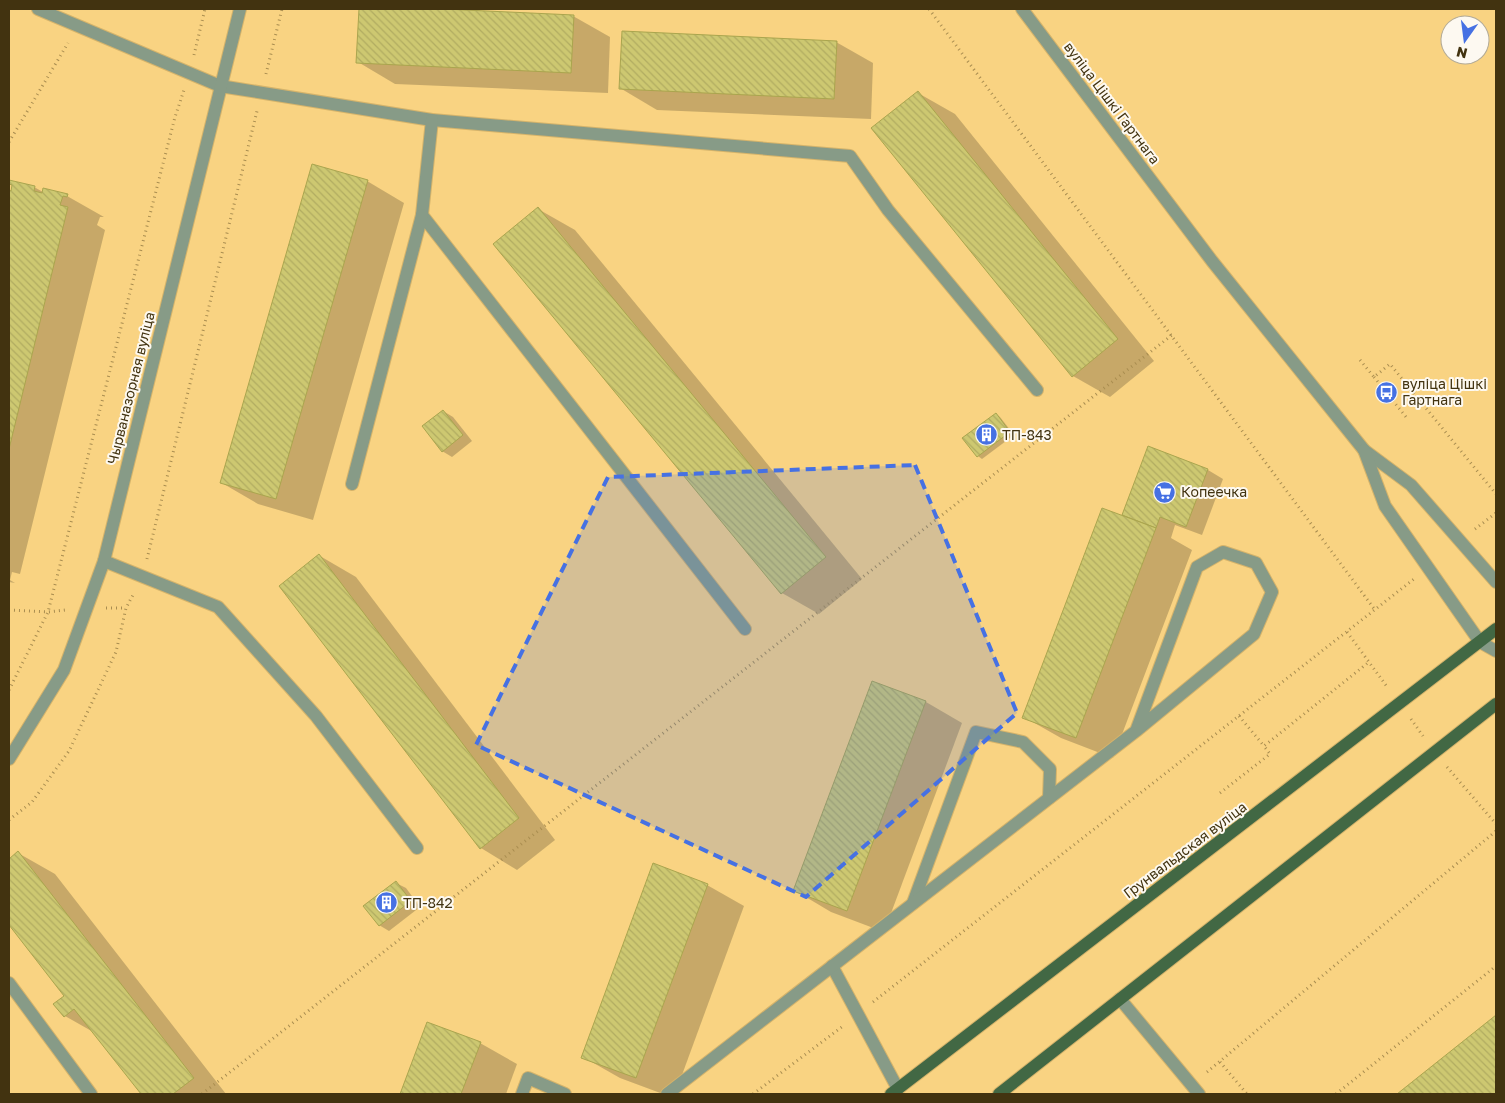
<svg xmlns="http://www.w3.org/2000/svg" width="1505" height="1103" viewBox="0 0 1505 1103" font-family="'Golos Text',sans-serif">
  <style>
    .shadow { fill: #0003 }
    .building { fill: url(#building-back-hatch); stroke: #aaa54e }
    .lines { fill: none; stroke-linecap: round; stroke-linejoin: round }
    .minor-casing { stroke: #d4b36b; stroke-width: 14 }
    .major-casing { stroke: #d4b36b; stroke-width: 14 }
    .path { stroke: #a98d50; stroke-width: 3; stroke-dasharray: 1 4; stroke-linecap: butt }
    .minor { stroke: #879b87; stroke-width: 12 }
    .major { stroke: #426844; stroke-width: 12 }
    .marked { fill: #4671e3; fill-opacity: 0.2; stroke: #4671e3; stroke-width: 4; stroke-dasharray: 10 6; stroke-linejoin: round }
    .labels { text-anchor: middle; stroke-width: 4; stroke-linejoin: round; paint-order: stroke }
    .street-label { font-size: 14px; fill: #423310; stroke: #fdf9f1 }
    .poi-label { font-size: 14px; fill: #423310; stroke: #fdf9f1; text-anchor: start }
  </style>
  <defs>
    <pattern id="building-back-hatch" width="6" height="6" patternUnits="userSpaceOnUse" patternTransform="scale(1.25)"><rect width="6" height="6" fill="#cdc871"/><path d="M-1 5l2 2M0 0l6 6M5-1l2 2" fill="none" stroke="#b1ac61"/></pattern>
  </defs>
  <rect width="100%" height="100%" fill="#f9d382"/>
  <!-- shadow -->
  <g class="shadow">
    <polygon points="360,9 416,9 573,16 610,37 608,93 395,84 358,62"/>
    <polygon points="836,42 873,63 871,119 657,110 620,88"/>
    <polygon points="918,93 955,114 1154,361 1110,397 1073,376"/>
    <polygon points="9,181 34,187 43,192 67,196 104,217 100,217 97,225 105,230 20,574 12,572 10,580 15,583 9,582 9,191 12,192 13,186 9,183"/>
    <polygon points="367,181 404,203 313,520 258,504 222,483"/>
    <polygon points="538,209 575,230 862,579 819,614 782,593"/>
    <polygon points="443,411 453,417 472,441 452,457 442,451"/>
    <polygon points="996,414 1000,417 1014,435 982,459 978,456"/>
    <polygon points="1149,447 1208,470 1223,479 1202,535 1175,525 1171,538 1192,550 1113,758 1061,738 1024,717 1129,517"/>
    <polygon points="320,556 356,577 555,840 517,870 481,848"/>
    <polygon points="873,682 926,702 962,723 884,932 831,912 794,890"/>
    <polygon points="18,853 55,874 226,1094 143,1094 95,1033 65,1016 66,996 9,923 9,860"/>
    <polygon points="396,883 406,888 420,907 389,931 379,925"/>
    <polygon points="707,885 744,906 675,1094 663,1094 620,1078 583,1057"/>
    <polygon points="1496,1017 1496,1094 1399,1094"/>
    <polygon points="428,1023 480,1043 517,1064 506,1094 401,1094"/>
  </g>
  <!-- building -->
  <g class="building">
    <polygon points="359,9 443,9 574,15 571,73 356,63"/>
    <polygon points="622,31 837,41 834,99 619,89"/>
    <polygon points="918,91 1118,339 1072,377 871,128"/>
    <polygon points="312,164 368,180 276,499 220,483"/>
    <polygon points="9,180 35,186 34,191 42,193 43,188 68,194 67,197 63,196 60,205 68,207 9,449 9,190 11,191 12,185 9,184"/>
    <polygon points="538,207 826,557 781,594 493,244"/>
    <polygon points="443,410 463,435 442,452 422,426"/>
    <polygon points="996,413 1010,432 977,457 962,438"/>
    <polygon points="1148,446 1208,469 1186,527 1160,517 1156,528 1122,515"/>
    <polygon points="1102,508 1156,528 1076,738 1022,718"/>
    <polygon points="319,554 519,818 480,849 279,586"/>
    <polygon points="872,681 926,701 847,911 793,891"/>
    <polygon points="18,851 194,1078 173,1094 141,1094 74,1009 64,1017 53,1004 64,996 9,925 9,859"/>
    <polygon points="653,863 708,884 636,1078 581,1058"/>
    <polygon points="396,881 411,901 379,926 363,906"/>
    <polygon points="1496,1015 1496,1094 1397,1094"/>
    <polygon points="427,1022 481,1042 461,1094 400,1094"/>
  </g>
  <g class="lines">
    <defs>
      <g id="minor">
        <polyline points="38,9 220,86 432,120 850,156 888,210 1037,390"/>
        <polyline points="1022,9 1212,261 1364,450 1411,485 1496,582"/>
        <polyline points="432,120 422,215 745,629"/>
        <polyline points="1364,450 1385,506 1480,642 1496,651"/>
        <polyline points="352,484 422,215"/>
        <polyline points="104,561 218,607 316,716 417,848"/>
        <polyline points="9,759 64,670 104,561 240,9"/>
        <polyline points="913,903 976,732 1023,742 1050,769 1049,798"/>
        <polyline points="832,966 898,1089"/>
        <polyline points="9,983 91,1094"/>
        <polyline points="1120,999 1199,1094"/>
        <polyline points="522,1094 528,1078 565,1094"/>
        <polyline points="667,1094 1136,731 1254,634 1272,592 1256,563 1223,552 1197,567 1136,731"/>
      </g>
      <g id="major">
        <polyline points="891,1094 1496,629"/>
        <polyline points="999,1094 1496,704"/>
      </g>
    </defs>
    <!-- minor casing -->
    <use href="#minor" class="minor-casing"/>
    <!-- major casing -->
    <use href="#major" class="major-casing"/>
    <!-- path -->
    <g class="path">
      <polyline points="929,9 1375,610"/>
      <polyline points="194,55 205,9"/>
      <polyline points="266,74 282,9"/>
      <polyline points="9,142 68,43"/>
      <polyline points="1360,360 1374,377 1390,364 1496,494"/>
      <polyline points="1374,377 1406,417"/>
      <polyline points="1475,529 1496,513"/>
      <polyline points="147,559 257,111"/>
      <polyline points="106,608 126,608"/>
      <polyline points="9,610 48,612 65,610"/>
      <polyline points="1347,632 1388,688"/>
      <polyline points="9,690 48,612 175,117 184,90"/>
      <polyline points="1239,716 1264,746 1369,662"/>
      <polyline points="1411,719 1423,736"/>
      <polyline points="1447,767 1496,824"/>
      <polyline points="1220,793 1270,754 1264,746"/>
      <polyline points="9,820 32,802 69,751 116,652 126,608 134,593"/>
      <polyline points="873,1002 1414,579"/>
      <polyline points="1220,1062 1247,1094"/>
      <polyline points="1207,1072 1496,831"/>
      <polyline points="202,1094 1172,335"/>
      <polyline points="753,1094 843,1026"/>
      <polyline points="1336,1094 1496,966"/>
    </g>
    <!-- minor -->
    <use href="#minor" class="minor"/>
    <!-- major -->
    <use href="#major" class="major"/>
  </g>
  <!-- marked area -->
  <path class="marked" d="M915,465L1017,713L806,897L476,745L608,477Z"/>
  <!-- icons -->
  <defs>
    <symbol id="bus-disc" viewBox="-11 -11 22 22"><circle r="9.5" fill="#4671e3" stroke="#fdf9f1"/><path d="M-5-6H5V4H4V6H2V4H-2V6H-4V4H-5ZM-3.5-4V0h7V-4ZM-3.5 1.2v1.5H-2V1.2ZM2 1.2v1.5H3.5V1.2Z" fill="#fff"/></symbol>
    <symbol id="building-disc" viewBox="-11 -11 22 22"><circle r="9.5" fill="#4671e3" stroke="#fdf9f1"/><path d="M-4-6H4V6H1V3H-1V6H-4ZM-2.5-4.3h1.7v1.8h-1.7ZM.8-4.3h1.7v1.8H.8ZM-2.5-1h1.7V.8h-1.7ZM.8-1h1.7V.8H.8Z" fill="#fff"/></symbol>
    <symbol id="supermarket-disc" viewBox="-11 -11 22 22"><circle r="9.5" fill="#4671e3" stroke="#fdf9f1"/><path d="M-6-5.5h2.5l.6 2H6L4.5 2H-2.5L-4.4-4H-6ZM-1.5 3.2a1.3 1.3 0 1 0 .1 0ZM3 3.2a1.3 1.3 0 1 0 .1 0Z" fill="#fff"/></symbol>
  </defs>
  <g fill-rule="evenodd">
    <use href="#bus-disc" x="1374" y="380" width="25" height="25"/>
    <use href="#building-disc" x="974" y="422" width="25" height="25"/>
    <use href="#supermarket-disc" x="1152" y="480" width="25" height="25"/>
    <use href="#building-disc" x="374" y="890" width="25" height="25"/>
  </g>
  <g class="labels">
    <!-- street labels -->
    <g class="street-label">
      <text transform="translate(1112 103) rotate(53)" y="5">вуліца Цішкі Гартнага</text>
      <text transform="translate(131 388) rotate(-76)" y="5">Чырваназорная вуліца</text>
      <text transform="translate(1185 850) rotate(-37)" y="5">Грунвальдская вуліца</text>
    </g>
    <!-- poi labels -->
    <g class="poi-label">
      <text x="1402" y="389">вуліца Цішкі<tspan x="1402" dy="16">Гартнага</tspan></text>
      <text x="1002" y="440">ТП-843</text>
      <text x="1181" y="497">Копеечка</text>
      <text x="403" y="908">ТП-842</text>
    </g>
  </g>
  <!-- border -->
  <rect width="1505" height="1103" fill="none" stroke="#423310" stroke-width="20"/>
  <!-- north arrow -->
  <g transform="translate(1465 40) rotate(194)"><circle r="24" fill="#fdf9f1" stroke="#b2aa97"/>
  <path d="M0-4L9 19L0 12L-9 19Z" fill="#4671e3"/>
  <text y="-8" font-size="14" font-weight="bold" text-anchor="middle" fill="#423310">N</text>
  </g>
</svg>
